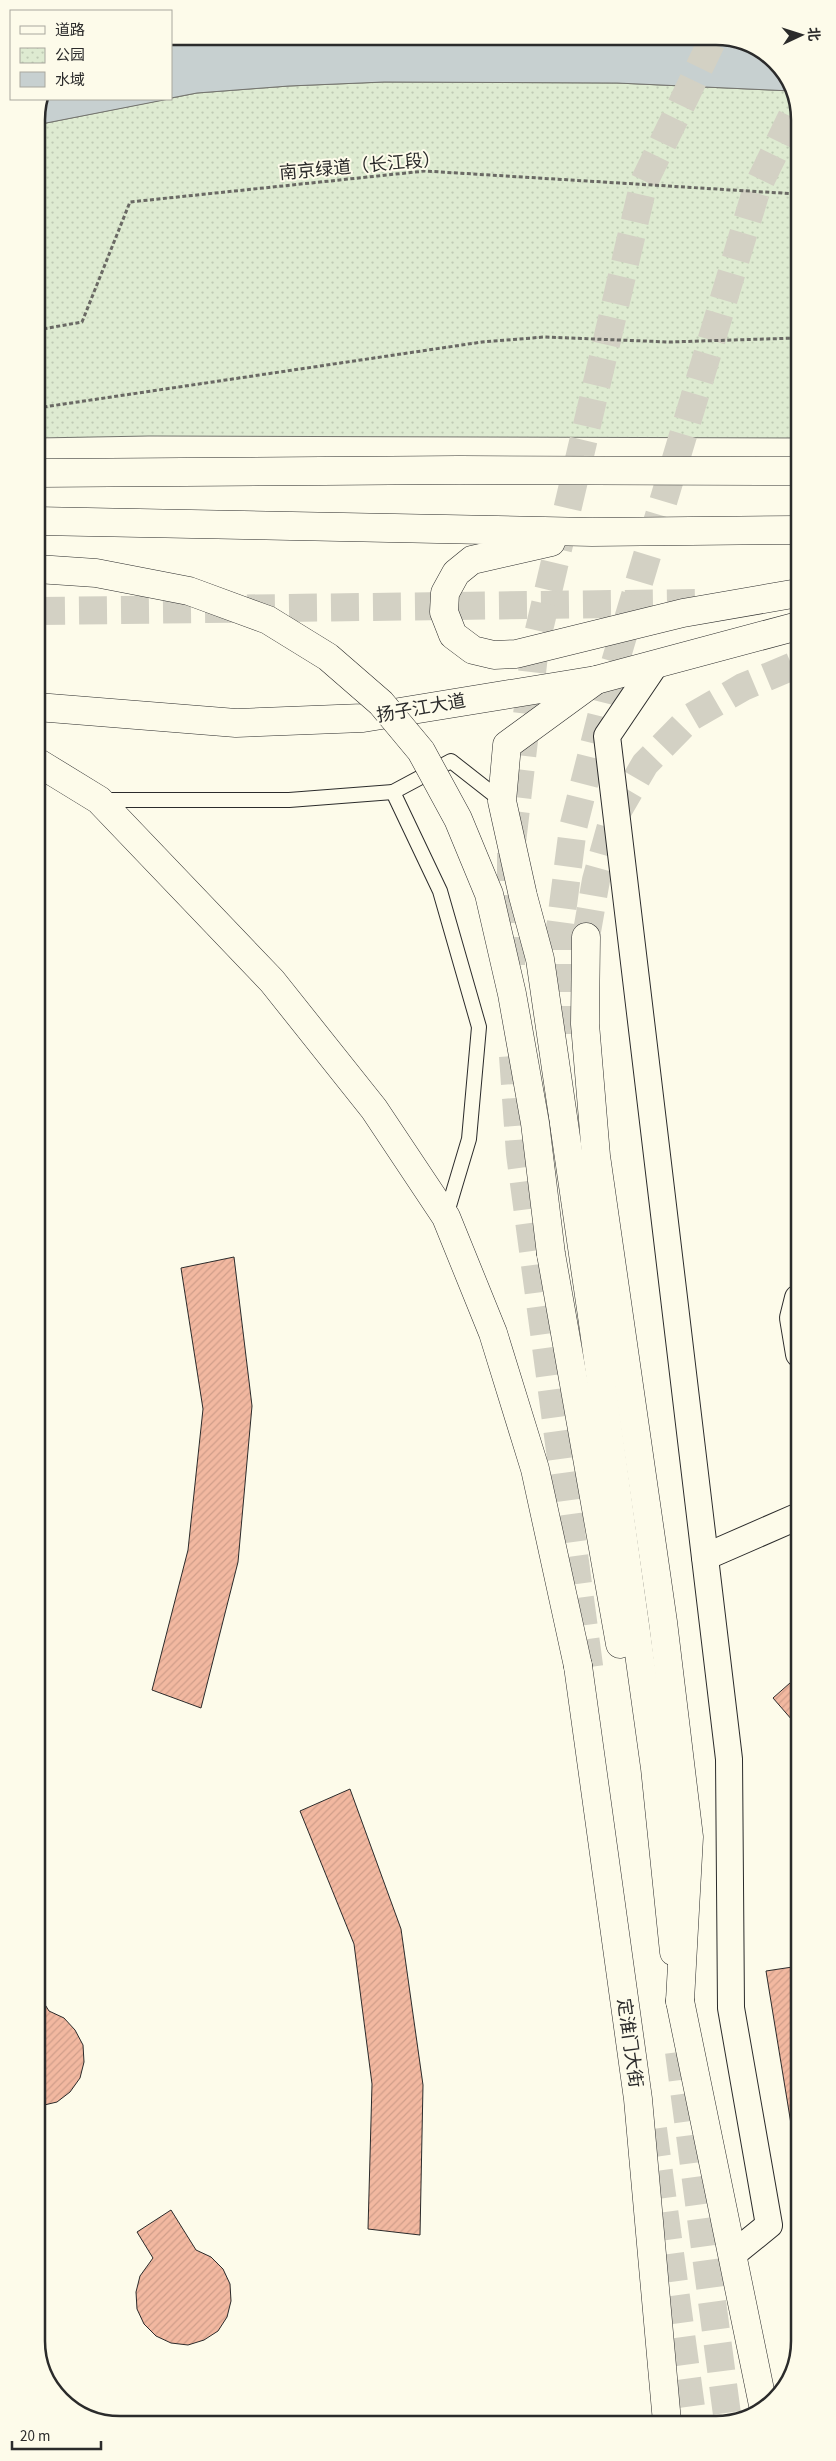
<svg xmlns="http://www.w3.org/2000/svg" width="836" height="2461" viewBox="0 0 836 2461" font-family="'Source Sans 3','Noto Sans SC',sans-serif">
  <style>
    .park { fill: url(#park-dots); stroke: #74746e }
    .water { fill: #c7d0d0; stroke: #74746e }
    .building { fill: url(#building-hatch); stroke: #2b2b2b }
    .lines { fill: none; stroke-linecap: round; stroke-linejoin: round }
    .highway-tunnel { stroke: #d3d1c4; stroke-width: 28; stroke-dasharray: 28 14; stroke-linecap: butt }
    .lane-casing { stroke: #2b2b2b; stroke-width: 16 }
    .street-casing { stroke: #2b2b2b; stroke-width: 28 }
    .primary-casing { stroke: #2b2b2b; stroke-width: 29 }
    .highway-casing { stroke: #2b2b2b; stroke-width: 29 }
    .path { stroke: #6a6964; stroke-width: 3; stroke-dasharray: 4 2.5; stroke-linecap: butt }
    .lane { stroke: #fdfbea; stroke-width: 14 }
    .street { stroke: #fdfbea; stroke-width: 26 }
    .primary { stroke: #fdfbea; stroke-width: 28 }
    .highway { stroke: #fdfbea; stroke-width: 28 }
    .highway-bridge-casing { stroke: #2b2b2b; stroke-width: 29; stroke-linecap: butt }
    .highway-bridge { stroke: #fdfbea; stroke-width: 28 }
    .labels { text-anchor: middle; stroke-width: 4; stroke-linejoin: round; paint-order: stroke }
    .street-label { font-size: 18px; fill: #2b2b2b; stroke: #fdfbea }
    .rim { fill: none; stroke: #2b2b2b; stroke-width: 2.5 }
  </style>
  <defs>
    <pattern id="park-dots" width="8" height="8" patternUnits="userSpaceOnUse" patternTransform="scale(1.25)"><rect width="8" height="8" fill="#deebd1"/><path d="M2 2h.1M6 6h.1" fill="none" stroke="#bfcab4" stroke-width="1.8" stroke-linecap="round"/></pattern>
    <pattern id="building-hatch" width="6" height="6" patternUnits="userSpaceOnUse" patternTransform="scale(1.25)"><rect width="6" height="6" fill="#f2b8a0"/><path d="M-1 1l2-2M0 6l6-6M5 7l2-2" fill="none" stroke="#d09e8a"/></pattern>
  </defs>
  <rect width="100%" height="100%" fill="#fdfbea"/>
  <!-- park -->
  <polygon class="park" points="384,82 617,83 792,91 797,98 797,438 149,436 37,438 36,125 197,93 289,86"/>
  <!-- water -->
  <g class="water">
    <polygon points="722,36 771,57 792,91 617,83 384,82 289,86 197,93 171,98 171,42"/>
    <polygon points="44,99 169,99 36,125 36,114"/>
  </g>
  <!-- building -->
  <g class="building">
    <polygon points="234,1257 252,1406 238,1562 201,1708 152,1690 188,1550 203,1409 181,1268"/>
    <polygon points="799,1675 799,1728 773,1698"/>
    <polygon points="350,1789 401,1929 423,2085 420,2235 368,2229 372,2084 354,1944 300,1811"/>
    <polygon points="799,1966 800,2179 766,1971"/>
    <polygon points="39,1995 49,2011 64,2018 75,2030 83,2045 84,2062 80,2078 70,2092 57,2102 40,2106"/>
    <polygon points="171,2210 196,2250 211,2257 223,2269 230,2284 231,2301 227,2317 218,2331 204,2340 188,2345 171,2343 156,2336 144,2324 137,2309 136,2292 140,2276 153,2258 137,2232"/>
  </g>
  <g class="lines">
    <!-- highway-tunnel -->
    <g class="highway-tunnel">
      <polyline points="37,611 700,603"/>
      <polyline points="586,937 596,880 613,819 645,764 691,717 743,687 798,664"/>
      <polyline points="511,965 511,851 535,647 644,182 714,37"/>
      <polyline points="559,1034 559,936 573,828 614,666 757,188 797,106"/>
      <polyline points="513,1056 520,1154 590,1673"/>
      <polyline points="679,2052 728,2422"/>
      <polyline points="653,2129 693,2422"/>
    </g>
    <defs>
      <g id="lane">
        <polyline points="99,800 289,800 393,792"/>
        <polyline points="446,1216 469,1139 479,1027 440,891 393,792 451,761 502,801"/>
      </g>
      <g id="street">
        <polyline points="655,665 607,736 729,1759 731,2008 769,2225 732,2255"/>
        <polyline points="798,1298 793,1318 799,1354"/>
        <polyline points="705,1557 799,1516"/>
      </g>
      <g id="primary">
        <polyline points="578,1666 638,2099 667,2422"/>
        <polyline points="680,2001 763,2405"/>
      </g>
      <g id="highway">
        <polyline points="37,473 459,470 797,471"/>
        <polyline points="37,521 592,532 798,530"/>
        <polyline points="551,542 472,560 456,573 445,593 444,612 453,635 473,650 494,655 516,654 683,613 798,593"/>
        <polyline points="596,680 507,745 502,801 523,896 540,959 591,1309 655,1768 674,1952"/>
        <polyline points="37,707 236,723 363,718 596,680 798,626"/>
        <polyline points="37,762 99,800 272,981 374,1109 446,1217 493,1333 535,1469 578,1666"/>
        <polyline points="586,937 585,1024 596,1156 663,1622 689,1837 680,2001"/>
        <polyline points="551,1254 620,1644"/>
      </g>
    </defs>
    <!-- lane casing -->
    <use href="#lane" class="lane-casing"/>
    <!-- street casing -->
    <use href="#street" class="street-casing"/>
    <!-- primary casing -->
    <use href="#primary" class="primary-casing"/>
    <!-- highway casing -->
    <use href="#highway" class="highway-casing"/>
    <!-- path -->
    <g class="path">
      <polyline points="37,330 82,322 130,202 425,171 797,194"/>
      <polyline points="37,408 482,342 544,337 669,342 797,338"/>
    </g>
    <!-- lane -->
    <use href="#lane" class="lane"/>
    <!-- street -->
    <use href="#street" class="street"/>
    <!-- primary -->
    <use href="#primary" class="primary"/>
    <!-- highway -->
    <use href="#highway" class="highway"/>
    <defs>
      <polyline id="highway-bridge" points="37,569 96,573 189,591 268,620 328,657 381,703 421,751 458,819 489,894 512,994 535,1123 551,1254"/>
    </defs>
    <!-- highway-bridge casing -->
    <use href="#highway-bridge" class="highway-bridge-casing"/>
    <!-- highway-bridge -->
    <use href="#highway-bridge" class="highway-bridge"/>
  </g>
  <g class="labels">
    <!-- street labels -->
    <g class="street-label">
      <text transform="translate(360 166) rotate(-5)" y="6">南京绿道（长江段）</text>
      <text transform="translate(421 708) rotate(-10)" y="6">扬子江大道</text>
      <text transform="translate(630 2043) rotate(82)" y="6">定淮门大街</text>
    </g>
  </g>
  <!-- crop -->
  <path d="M0 0H836V2461H0ZM120 45H716A75 75 0 0 1 791 120V2341A75 75 0 0 1 716 2416H120A75 75 0 0 1 45 2341V120A75 75 0 0 1 120 45Z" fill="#fdfbea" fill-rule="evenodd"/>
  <path class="rim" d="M120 45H716A75 75 0 0 1 791 120V2341A75 75 0 0 1 716 2416H120A75 75 0 0 1 45 2341V120A75 75 0 0 1 120 45Z"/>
  <!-- legend -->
  <rect x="10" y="10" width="162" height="90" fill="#fdfbea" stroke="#a9a89e"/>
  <rect x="20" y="26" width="25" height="8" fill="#fdfbea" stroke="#a9a89e"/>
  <text x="55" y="35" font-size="15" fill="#2b2b2b">道路</text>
  <rect x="20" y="48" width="25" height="15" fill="url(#park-dots)" stroke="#a9a89e"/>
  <text x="55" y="60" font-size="15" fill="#2b2b2b">公园</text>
  <rect x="20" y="72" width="25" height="15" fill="#c7d0d0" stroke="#a9a89e"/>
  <text x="55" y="85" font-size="15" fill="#2b2b2b">水域</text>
  <!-- north arrow -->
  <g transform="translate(801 35) rotate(86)" stroke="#fdfbea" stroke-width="4" paint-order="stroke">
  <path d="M0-4L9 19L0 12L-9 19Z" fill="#2b2b2b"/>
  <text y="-8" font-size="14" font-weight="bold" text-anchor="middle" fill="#2b2b2b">北</text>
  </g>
  <!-- scale -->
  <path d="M12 2441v8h89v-8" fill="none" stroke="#2b2b2b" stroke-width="2.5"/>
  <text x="20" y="2441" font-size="15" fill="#2b2b2b" stroke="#fdfbea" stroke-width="4" paint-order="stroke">20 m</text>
</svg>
